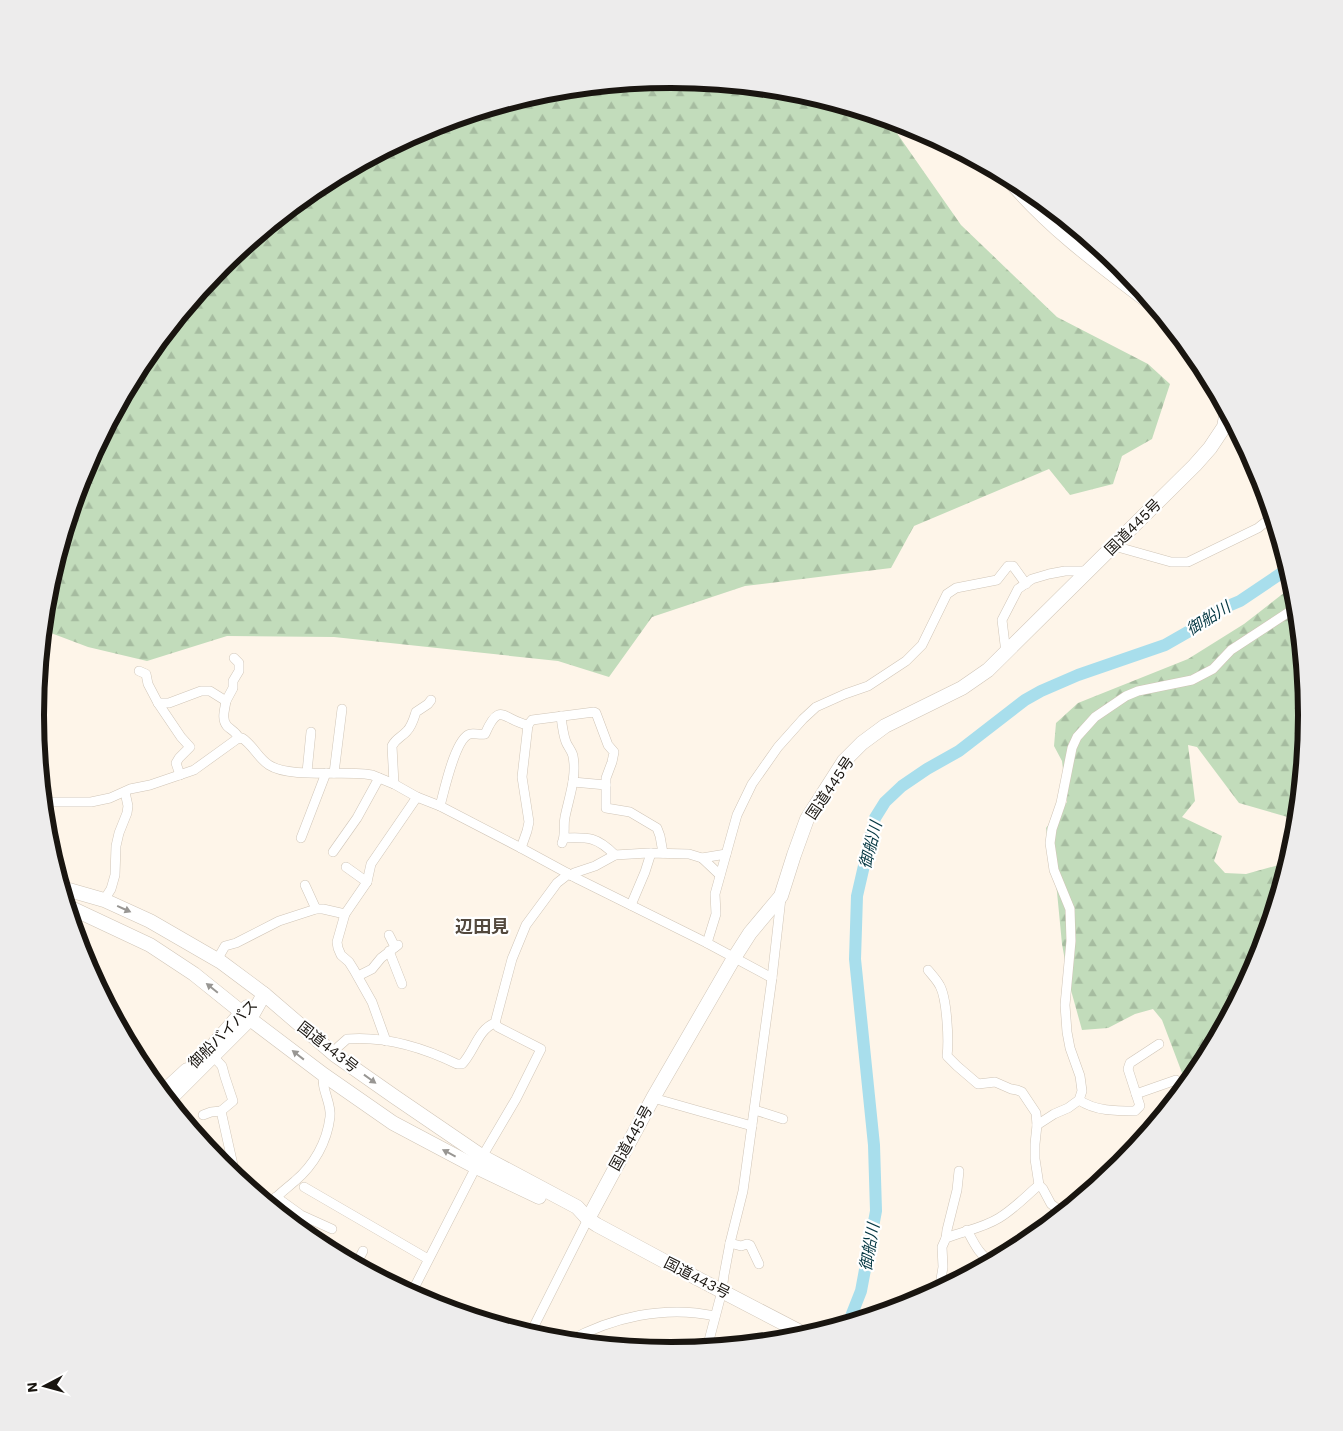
<svg xmlns="http://www.w3.org/2000/svg" width="1343" height="1431" viewBox="0 0 1343 1431" font-family="'Work Sans','Noto Sans JP',sans-serif">
  <style>
    .forest { fill: url(#forest-firs) }
    .lines { fill: none; stroke-linecap: round; stroke-linejoin: round }
    .river { stroke: #a8deec; stroke-width: 12 }
    .minor-casing { stroke: #d0c5b7; stroke-width: 10 }
    .highway-casing { stroke: #d0c5b7; stroke-width: 15 }
    .minor { stroke: #fff; stroke-width: 9 }
    .highway { stroke: #fff; stroke-width: 14 }
    .oneway { fill: #989693 }
    .labels { text-anchor: middle; stroke-width: 4.5; stroke-linejoin: round; paint-order: stroke }
    .street-label { font-size: 15px; fill: #191510; stroke: #fff }
    .water-label { font-size: 16px; font-style: italic; fill: #043742; stroke: #fff }
    .quarter-label { font-size: 18px; font-weight: bold; fill: #53493e; stroke: #fff }
    .rim { fill: none; stroke: #191510; stroke-width: 6 }
  </style>
  <defs>
    <pattern id="forest-firs" width="22" height="20" patternUnits="userSpaceOnUse" patternTransform="scale(1.25)"><rect width="22" height="20" fill="#c2dcbb"/><path d="M5 1l3.5 6h-7zM16 11l3.5 6h-7z" fill="#a6bca0"/></pattern>
  </defs>
  <rect width="100%" height="100%" fill="#fef5e9"/>
  <!-- forest -->
  <g class="forest">
    <polygon points="672,79 796,91 887,119 961,225 1057,317 1148,364 1170,384 1152,439 1122,456 1113,484 1070,495 1049,469 914,526 891,568 745,586 652,617 609,677 558,661 334,637 227,636 147,661 88,647 43,630 47,591 84,472 142,362 222,265 318,186 428,127 548,91"/>
    <polygon points="1294,585 1296,592 1308,715 1298,820 1239,803 1197,747 1188,745 1195,801 1182,817 1222,836 1214,861 1225,873 1246,874 1286,863 1288,865 1259,959 1201,1069 1187,1086 1162,1020 1153,1009 1135,1014 1108,1028 1082,1030 1069,983 1062,944 1057,892 1046,828 1067,802 1062,761 1054,746 1056,723 1078,703 1188,659 1244,624"/>
  </g>
  <g class="lines">
    <!-- river -->
    <polyline class="river" points="848,1324 861,1291 876,1211 874,1145 855,959 857,896 875,818 885,802 902,786 927,769 959,751 1025,700 1041,691 1078,675 1165,645 1193,629 1221,609 1240,601 1289,568"/>
    <defs>
      <g id="minor">
        <polyline points="1114,546 1171,562 1188,562 1258,528 1273,516"/>
        <polyline points="1006,653 1002,620 1018,589 1032,579 1049,574 1065,571 1088,571"/>
        <polyline points="139,671 146,674 148,684 158,703 181,737 190,747 179,758 176,763 180,775"/>
        <polyline points="226,701 233,688 233,681 239,671 239,663 234,658"/>
        <path d="M158,703H169L201,691H210L226,701C225,709 221,719 227,726C231,730 236,732 239,738"/>
        <path d="M561,716C562,725 563,734 566,742C568,747 572,751 573,756C577,777 569,797 565,817C563,826 566,835 562,843"/>
        <polyline points="307,772 311,732"/>
        <polyline points="334,773 342,709"/>
        <polyline points="573,782 606,785"/>
        <path d="M394,784L392,746C396,738 402,737 407,731C412,726 414,718 416,712L428,704L431,700"/>
        <path d="M44,802H91L110,798L130,789L150,785L194,770L237,739L242,738C253,745 258,758 269,765C289,778 340,771 365,774L372,775L394,784L417,797L440,806L521,848L578,879L707,943L772,978"/>
        <path d="M440,806C444,792 455,738 470,734C474,733 480,735 485,734C500,700 503,720 528,725L532,720L594,712L596,713L608,745L614,752L612,762L606,778V808L630,812L657,828L660,836L663,853"/>
        <polyline points="301,838 326,773"/>
        <path d="M565,838C589,837 597,837 615,855"/>
        <polyline points="521,848 527,831 529,822 522,777 528,725"/>
        <polyline points="333,852 357,818 379,778"/>
        <polyline points="702,858 720,875"/>
        <polyline points="346,867 367,882"/>
        <polyline points="572,876 574,873 595,866 615,855 648,853 689,854 702,858 726,854"/>
        <polyline points="305,885 316,909"/>
        <polyline points="104,900 111,889 115,875 116,846 119,833 127,813 128,806 125,792"/>
        <polyline points="631,905 645,872 651,853"/>
        <polyline points="389,935 395,947"/>
        <polyline points="707,943 716,914 715,894 737,815 752,784 778,747 803,719 816,707 845,694 868,686 906,661 922,645 947,594 956,588 997,580 1008,566 1013,566 1026,584"/>
        <polyline points="389,951 402,984"/>
        <polyline points="217,960 225,946 236,943 279,921 316,909 323,909 345,914"/>
        <path d="M928,970C932,975 937,980 940,986C947,999 949,1041 947,1056L957,1066L978,1084L995,1082L1011,1089L1017,1090L1022,1092L1036,1113L1037,1125L1035,1144V1159L1039,1185L1043,1189L1051,1204L1059,1210L1072,1206"/>
        <polyline points="358,976 372,969 381,958 398,945"/>
        <polyline points="386,1041 372,1002 354,970 349,962 341,955 338,948 337,942 345,914 367,882 371,864 417,797"/>
        <path d="M335,1055L338,1047L347,1039C384,1036 424,1048 457,1064H462C474,1052 478,1029 495,1023L512,959L526,925L557,883L566,876L567,873"/>
        <polyline points="213,1056 222,1066 225,1077 233,1101 221,1111 235,1174"/>
        <polyline points="1136,1094 1176,1080"/>
        <polyline points="653,1098 752,1126"/>
        <path d="M1079,1100C1095,1111 1116,1111 1135,1111L1140,1106L1128,1069L1130,1063L1159,1044"/>
        <polyline points="755,1110 783,1119"/>
        <polyline points="203,1115 211,1112 221,1111"/>
        <polyline points="1037,1125 1054,1114 1068,1108 1079,1100 1082,1091 1080,1076 1070,1048 1067,1032 1065,1005 1071,941 1070,909 1054,870 1050,843 1052,829 1061,803 1072,748 1077,737 1095,717 1126,696 1138,691 1192,680 1213,669 1231,650 1295,608 1297,605"/>
        <polyline points="304,1187 428,1259"/>
        <polyline points="276,1197 301,1215 332,1229"/>
        <path d="M269,1205C277,1195 286,1189 295,1181C314,1165 327,1142 330,1117C332,1103 320,1088 324,1075"/>
        <path d="M967,1230C974,1243 979,1255 992,1262"/>
        <polyline points="946,1238 947,1230 957,1190 959,1171"/>
        <polyline points="730,1243 741,1246 747,1244 750,1245 759,1264"/>
        <polyline points="356,1265 363,1251"/>
        <path d="M939,1291L943,1267L942,1247L946,1238C964,1231 983,1228 999,1218C1014,1209 1026,1196 1039,1185"/>
        <polyline points="411,1294 476,1167 516,1099 541,1049 498,1027 495,1023"/>
        <polyline points="530,1334 588,1219"/>
        <path d="M567,1342C612,1317 665,1305 715,1316"/>
        <polyline points="707,1348 722,1291 724,1275 730,1243 743,1191 772,978 781,898"/>
      </g>
      <g id="highway">
        <path d="M1005,175C1048,228 1104,268 1158,309"/>
        <polyline points="62,888 104,900 150,921 221,962 264,994 335,1055 395,1097 483,1157 577,1207 588,1219 597,1225 664,1261 808,1336"/>
        <polyline points="67,906 150,945 194,974 250,1019 324,1075 393,1123 476,1167 539,1197"/>
        <polyline points="215,1043 242,1012 247,1007"/>
        <polyline points="162,1093 187,1070"/>
        <polyline points="168,1101 250,1019 264,994"/>
        <polyline points="588,1219 653,1098 734,958 750,933 781,896 794,855 807,819 844,761 862,743 885,726 962,688 988,670 1195,465 1210,448 1224,427 1227,411"/>
      </g>
    </defs>
    <!-- minor casing -->
    <use href="#minor" class="minor-casing"/>
    <!-- highway casing -->
    <use href="#highway" class="highway-casing"/>
    <!-- minor -->
    <use href="#minor" class="minor"/>
    <!-- highway -->
    <use href="#highway" class="highway"/>
  </g>
  <!-- one-way arrows -->
  <defs><path id="oneway-solid" d="M-6-.8H1V-3.2L6.5 0L1 3.2V.8H-6Z" transform="scale(1.25)"/></defs>
  <g class="oneway">
    <use href="#oneway-solid" transform="translate(124 909) rotate(24)"/>
    <use href="#oneway-solid" transform="translate(212 988) rotate(-141)"/>
    <use href="#oneway-solid" transform="translate(298 1055) rotate(-142)"/>
    <use href="#oneway-solid" transform="translate(370 1079) rotate(36)"/>
    <use href="#oneway-solid" transform="translate(449 1153) rotate(-152)"/>
  </g>
  <g class="labels">
    <!-- street labels -->
    <g class="street-label">
      <text transform="translate(1133 527) rotate(-45)" y="5">国道445号</text>
      <text transform="translate(830 788) rotate(-56)" y="5">国道445号</text>
      <text transform="translate(223 1034) rotate(-45)" y="5">御船バイパス</text>
      <text transform="translate(328 1047) rotate(38)" y="5">国道443号</text>
      <text transform="translate(631 1138) rotate(-61)" y="5">国道445号</text>
      <text transform="translate(697 1278) rotate(27)" y="5">国道443号</text>
    </g>
    <!-- water labels -->
    <g class="water-label">
      <text transform="translate(1208 618) rotate(-32)" y="6">御船川</text>
      <text transform="translate(870 845) rotate(-76)" y="6">御船川</text>
      <text transform="translate(869 1247) rotate(-80)" y="6">御船川</text>
    </g>
    <!-- quarter labels -->
    <g class="quarter-label">
      <text x="482" y="933">辺田見</text>
    </g>
  </g>
  <!-- crop -->
  <path d="M0 0H1343V1431H0ZM44 715a627 627 0 1 1 1254 0a627 627 0 1 1-1254 0Z" fill="#edecec" fill-rule="evenodd"/>
  <path class="rim" d="M44 715a627 627 0 1 1 1254 0a627 627 0 1 1-1254 0Z"/>
  <!-- north arrow -->
  <g transform="translate(45 1386) rotate(264)" stroke="#ffffff" stroke-width="4" paint-order="stroke">
  <path d="M0-4L9 19L0 12L-9 19Z" fill="#191510"/>
  <text y="-8" font-size="14" font-weight="bold" text-anchor="middle" fill="#191510">N</text>
  </g>
</svg>
